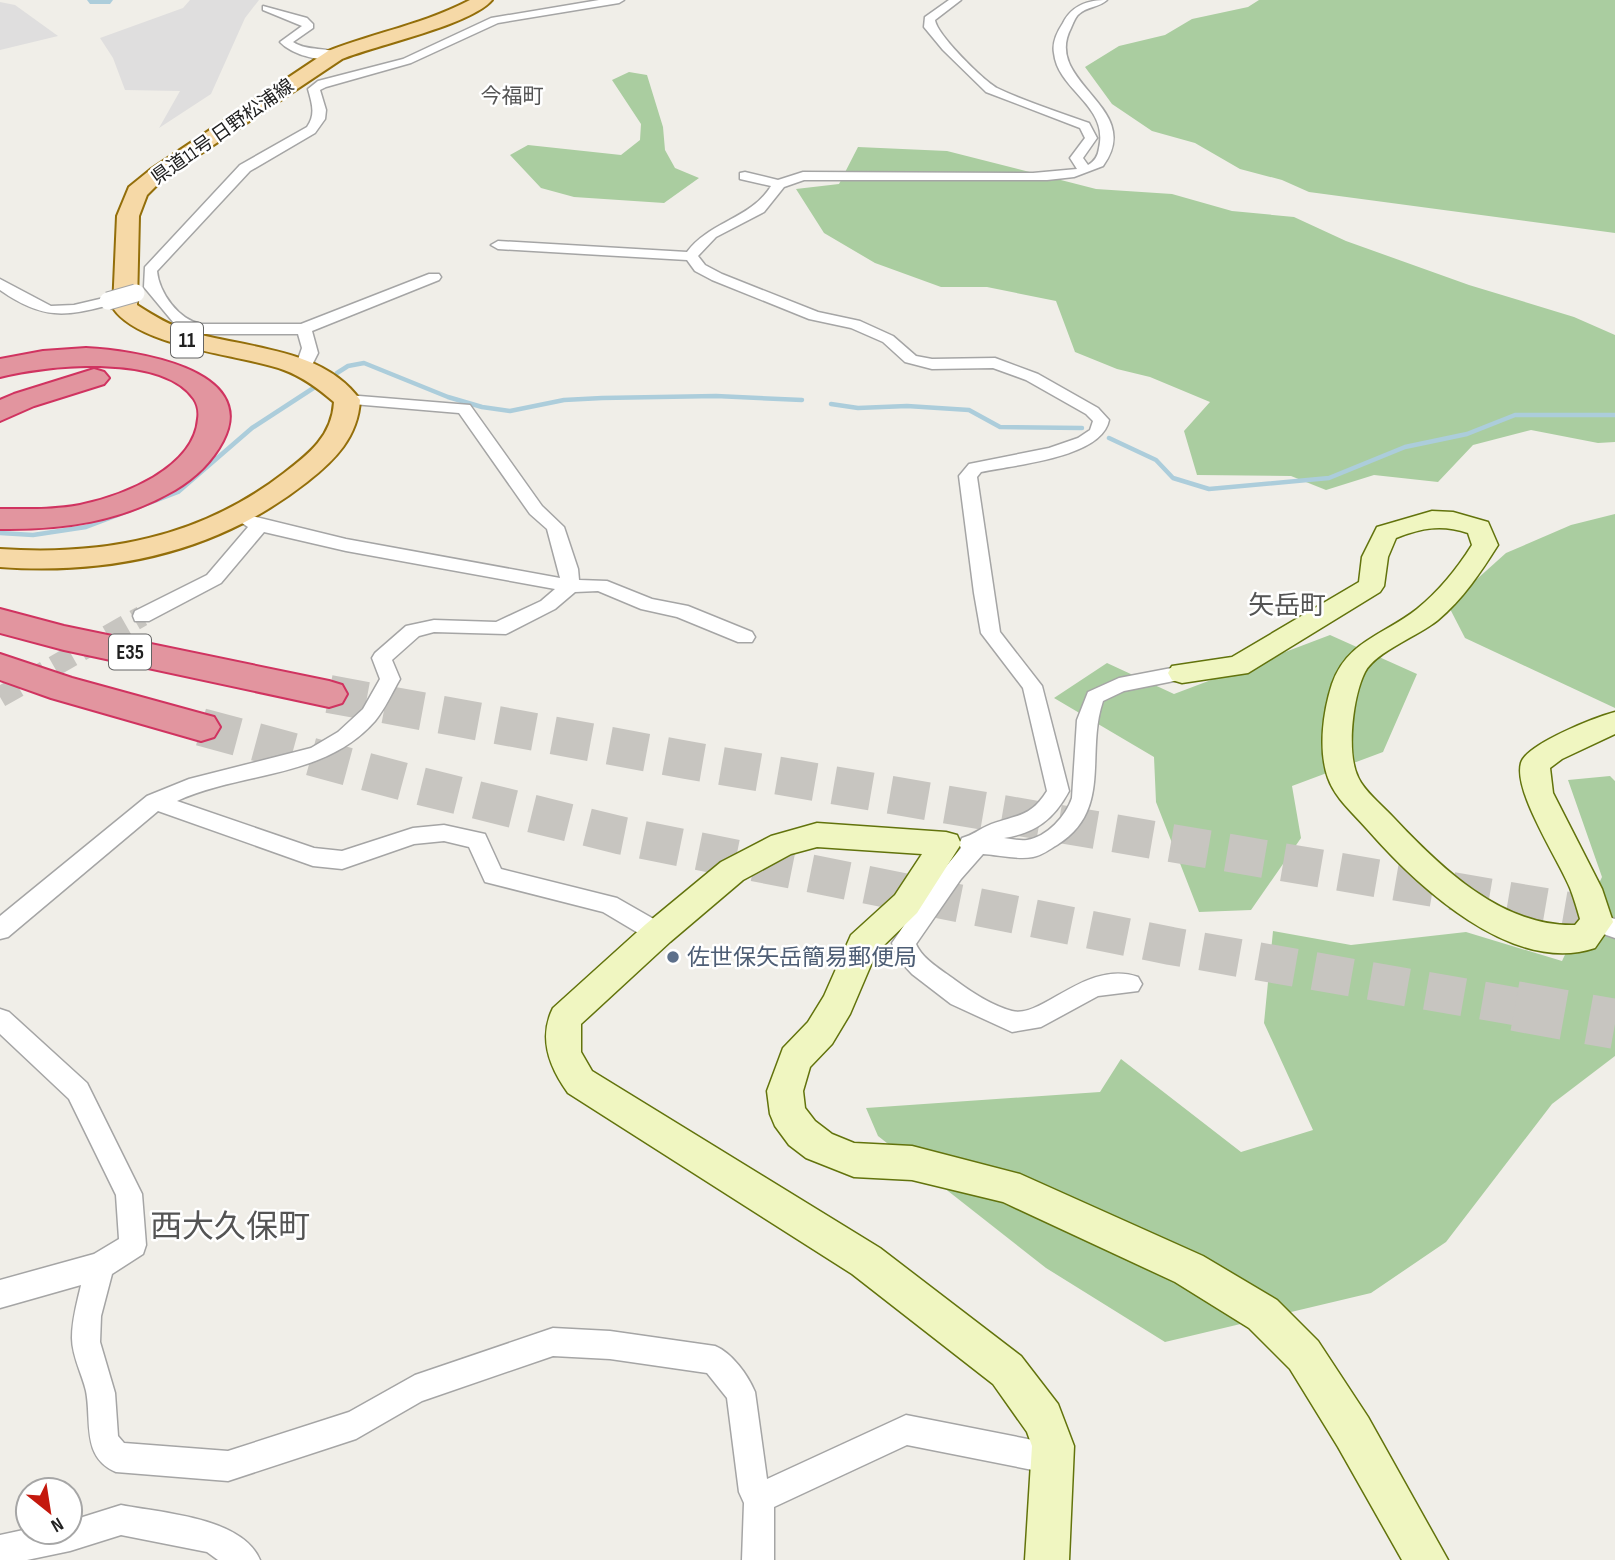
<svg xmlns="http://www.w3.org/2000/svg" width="1615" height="1560" viewBox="0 0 1615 1560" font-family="'Sofia Sans Condensed','Noto Sans JP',sans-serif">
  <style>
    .residential { fill: #dfdede }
    .forest { fill: #aacda0 }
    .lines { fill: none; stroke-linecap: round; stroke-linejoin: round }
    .stream { stroke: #accddb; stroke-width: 4.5 }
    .river { fill: #accddb; fill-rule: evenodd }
    .street-tunnel { stroke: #c7c5c0; stroke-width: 21; stroke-dasharray: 21 10; stroke-linecap: butt }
    .highway-tunnel-far1 { stroke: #c7c5c0; stroke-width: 38; stroke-dasharray: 38 19; stroke-linecap: butt }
    .highway-tunnel { stroke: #c7c5c0; stroke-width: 50; stroke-dasharray: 50 25; stroke-linecap: butt }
    .street-casing { stroke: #a5a5a5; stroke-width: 3 }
    .secondary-casing { stroke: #62730c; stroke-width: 3 }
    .primary-casing { stroke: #936e0a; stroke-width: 4 }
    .highway-casing { stroke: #d03360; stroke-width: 4 }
    .street { fill: #fff; fill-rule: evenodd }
    .secondary { fill: #f0f6c1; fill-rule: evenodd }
    .primary { fill: #f6d9a7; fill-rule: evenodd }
    .highway { fill: #e2959f; fill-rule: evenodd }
    .street-bridge-casing { stroke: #a5a5a5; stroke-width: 19; stroke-linecap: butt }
    .street-bridge { stroke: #fff; stroke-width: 17 }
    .service-dot { fill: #5c6f8a; stroke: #fff; stroke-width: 2.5 }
    .labels { text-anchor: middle; stroke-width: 5; stroke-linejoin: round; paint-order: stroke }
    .far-street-label { font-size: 19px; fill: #212121; stroke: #fff }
    .far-quarter-label { font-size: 21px; fill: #545454; stroke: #fff }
    .shield { fill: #fff; stroke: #646464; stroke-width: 2 }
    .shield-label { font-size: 21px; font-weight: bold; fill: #212121 }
    .service-label { font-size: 23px; fill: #4e5e75; stroke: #fff; text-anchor: start }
    .quarter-label { font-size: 26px; fill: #545454; stroke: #fff }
    .near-quarter-label { font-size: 32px; fill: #545454; stroke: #fff }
  </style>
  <rect width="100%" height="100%" fill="#f0eee8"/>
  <!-- residential -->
  <g class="residential">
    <polygon points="190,0 259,0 245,18 211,94 159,128 180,91 125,90 113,58 100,38 183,8"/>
    <polygon points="0,2 15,5 58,36 0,50"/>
  </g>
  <!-- forest -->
  <g class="forest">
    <polygon points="1259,0 1615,0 1615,233 1309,192 1282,180 1240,169 1195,143 1152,131 1112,104 1085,67 1119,46 1165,35 1192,19 1248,7"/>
    <polygon points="629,72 647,75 663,127 665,150 675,168 699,178 664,203 574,197 541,188 510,155 528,145 621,155 640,140 641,124 612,80"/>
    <polygon points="858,147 947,151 1096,189 1172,194 1232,211 1294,217 1346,241 1469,285 1574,317 1615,335 1615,442 1598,443 1531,430 1473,445 1438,482 1374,475 1326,490 1291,476 1197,475 1184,431 1210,402 1150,377 1117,369 1075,352 1056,301 987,287 941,287 875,263 824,233 796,189 839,184"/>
    <polygon points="1615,514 1615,708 1465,638 1448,605 1506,553 1571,525"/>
    <polygon points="1330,635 1417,674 1383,752 1292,786 1301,838 1251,910 1199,912 1156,802 1154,757 1054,698 1107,663 1174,694"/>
    <polygon points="1610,776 1615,781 1615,1056 1552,1104 1446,1242 1371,1293 1165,1342 1046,1268 878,1136 866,1108 1100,1092 1121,1059 1241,1152 1313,1130 1264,1023 1273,931 1351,945 1466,932 1562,961 1602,877 1568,780"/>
  </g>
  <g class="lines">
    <!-- stream -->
    <g class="stream">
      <polyline points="337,373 348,366 364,363 448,397 482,407 510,411 564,400 602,398 716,396 802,400"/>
      <polyline points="831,404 858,408 907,406 969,410 1000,427 1082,428"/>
      <polyline points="1109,438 1156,460 1173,478 1209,489 1329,478 1405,447 1467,434 1515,415 1615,415"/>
      <polyline points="0,533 33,535 86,527 178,492 252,428 315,387"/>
    </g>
    <!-- river -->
    <polygon class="river" points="87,0 113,0 110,4 90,4"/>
    <!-- street-tunnel -->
    <polyline class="street-tunnel" points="0,697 142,616"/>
    <!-- highway-tunnel-far1 -->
    <g class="highway-tunnel-far1">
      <polyline points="329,694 687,760 1615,919"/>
      <polyline points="201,727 416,785 619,835 1171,946 1525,1008"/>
    </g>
    <!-- highway-tunnel -->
    <polyline class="highway-tunnel" points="1515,1006 1615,1024"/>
    <defs>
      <g id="street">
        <path d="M599,0H624L619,3L498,23L411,63L326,87L320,90L326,110L325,119L315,133L250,171L157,271C159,293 179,320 201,324H301L429,274H439L441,277L439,280L312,331L318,353L309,371H297L295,368L302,348L298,334H201L178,328L144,287L145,267L240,165L307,127C316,114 312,104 308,89L318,81L403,59L491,18Z"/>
        <path d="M949,0H961L935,20C937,35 983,80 997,88C1026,102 1059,112 1089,123L1097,138L1083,158L1088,165C1095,161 1098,156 1099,148C1109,105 1058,91 1054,53C1052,43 1057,32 1063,23C1072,5 1088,0 1107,0C1100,7 1086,7 1079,14C1075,17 1073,24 1071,28C1042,83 1146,107 1103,166L1074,177L1047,180H804L784,187L764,212L716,237L698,256L705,265L722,274L818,312L860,321L893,336L916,356L932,359L995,358L1038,374L1098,408L1109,420C1102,458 1013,465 981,472L977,477L1000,632L1042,686L1069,791C1054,819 1036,833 1004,838C1011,839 1020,841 1027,840C1047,837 1066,816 1072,798L1077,720L1088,692L1119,678L1182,666L1189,668L1192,673L1189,678L1124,691L1103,701C1085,754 1113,810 1057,845C1050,849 1041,856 1033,857C1018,860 999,855 983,854L961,879L916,944C923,960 942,970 955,980C971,992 993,1006 1012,1011C1043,1019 1086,959 1138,977L1142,984L1138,991L1098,996L1041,1027L1012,1032L951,1004L912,974L899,960L892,943L935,880L961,848L959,844L962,838C975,834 976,831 987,826C1014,814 1029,820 1047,791L1023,688L981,633L974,593L959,476L969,464L1049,448L1078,438L1090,430L1093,421L1086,414L1026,380L993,368L932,369L905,362L883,342L851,328L809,319L712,280L695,271L687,260L498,249L491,245L498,241L687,252C710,221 751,219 771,186L740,179V173L745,172L778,180L803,172L1033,173L1077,169L1070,158L1085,138L1080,128L986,92L943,50L924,27L925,17Z"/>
        <path d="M263,6L307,18L313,24V28L293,42C308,52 328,46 341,55C326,65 292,55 280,42L302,26L263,10Z"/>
        <path d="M0,279L51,306L74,305L108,297L115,301L113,304C65,317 43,320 0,290Z"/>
        <path d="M347,395L470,405L542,506L564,527L578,569L579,580L607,581L652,599L688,606L752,632L755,637L752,642H738L677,617L641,609L598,591L575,592L555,609L506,634L434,632L419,636L392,660L400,679C392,693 385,709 375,721C324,779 243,771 177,801L314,848L342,851L413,828L444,825L485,834L501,869L617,898L666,926L669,933L666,940L658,942L650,940L603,912L485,882L469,847L444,841L414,844L342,869L313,866L158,811L8,937L0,939V916L147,796L189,779L311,748L338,732L363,709L380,679L372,658L375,653L406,626L434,620L496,622L541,601L555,589L346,551L264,532L221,583L149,621H135L133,616L135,611L207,575L248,527L239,521L248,515L346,539L560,578L547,529L530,514L459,413L341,403L339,400Z"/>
        <polygon points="1597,913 1615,919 1615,938 1589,929 1586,922 1589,915"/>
        <path d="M0,1009L9,1012L87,1083L142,1194L146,1245L143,1254L112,1274L101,1316L100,1342L115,1393L118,1436L124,1443L228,1451L349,1412L415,1375L553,1328L610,1331L715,1346C732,1353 748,1375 755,1392L767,1479L906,1415L1053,1444L1064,1448L1068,1459L1064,1470L1053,1474L907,1445L774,1507V1560H742L744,1503L739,1492L727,1398L707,1373L610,1359L553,1356L422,1401L356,1439L228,1481L116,1472C81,1457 92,1421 86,1391C82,1374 72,1356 72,1338C72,1319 77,1303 81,1285L0,1308V1280L94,1254L119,1239L116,1195L69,1099L0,1034Z"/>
        <path d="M121,1505C161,1513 242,1517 260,1560H218L207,1552L121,1535L70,1551L27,1560H0V1535L28,1529V1532H70V1521Z"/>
      </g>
      <g id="secondary">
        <path d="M1432,511L1453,512L1488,522L1498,545C1481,572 1463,599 1438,620C1420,635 1375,652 1365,672C1353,696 1346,752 1358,777C1364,791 1382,805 1393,817C1440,867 1501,927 1575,925L1580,919C1577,909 1574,898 1570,888C1558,859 1513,791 1521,763C1526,744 1596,717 1615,712V734L1562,759L1550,768L1553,793L1602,889L1613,922L1595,948C1512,976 1416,885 1367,829C1353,813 1335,798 1328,778C1318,750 1323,712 1332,684C1347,641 1384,635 1417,609C1439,591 1457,569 1472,545L1468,533C1441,524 1422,528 1396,538L1388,557L1384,586L1380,592L1248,673L1182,683L1172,680L1168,673L1172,666L1232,657L1359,582L1362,557L1377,527Z"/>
        <path d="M817,823L946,832L957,835L961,844L917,913L876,953L850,1014L832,1044L810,1067L803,1091L805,1108L815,1121L832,1134L854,1143L912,1146L1020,1174L1203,1256L1277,1300L1318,1341L1368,1417L1448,1560H1402L1338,1447L1290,1369L1249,1328L1175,1282L1003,1202L912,1180L854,1177L806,1158L789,1145L775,1126L770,1114L767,1091L783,1048L808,1022L824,996L851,935L895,895L922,854L817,847L791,854L743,880L670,942L581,1024V1052L592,1071L880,1248L1021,1356L1058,1404L1074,1446L1069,1560H1025L1032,1446L1027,1432L993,1384L852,1274L568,1093C549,1067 538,1038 553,1008L646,924L721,862L771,836Z"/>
      </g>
      <path id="primary" d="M470,0H492C471,25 376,45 342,59L164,178L147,195L139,216L137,305C154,316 171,326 190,332C245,348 324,348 360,400C358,437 335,460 307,482C218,552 111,575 0,567V549C103,556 200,538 284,473C309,454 332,436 334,402C319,389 303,377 284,370C240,354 140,348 113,308L117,216L129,187L150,170L328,51C377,32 424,24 470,0Z"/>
      <g id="highway">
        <path d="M86,348C130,350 261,368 223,441C212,462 195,478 175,490C120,522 62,530 0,529V509C27,509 54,510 80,505C122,496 194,469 198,419C199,413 198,405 194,399C163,353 46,365 0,377V359L43,351Z"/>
        <polygon points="94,369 104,372 109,378 104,384 34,406 0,421 0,400 14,394"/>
        <polygon points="0,609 64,626 329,681 342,685 347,694 342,703 329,707 64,650 0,633"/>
        <polygon points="0,654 72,678 214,717 220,727 214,737 201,741 51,698 0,680"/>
      </g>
    </defs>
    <!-- street casing -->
    <use href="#street" class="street-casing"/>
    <!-- secondary casing -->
    <use href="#secondary" class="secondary-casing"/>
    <!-- primary casing -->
    <use href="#primary" class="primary-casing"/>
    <!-- highway casing -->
    <use href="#highway" class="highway-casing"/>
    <!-- street -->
    <use href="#street" class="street"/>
    <!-- secondary -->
    <use href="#secondary" class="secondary"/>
    <!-- primary -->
    <use href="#primary" class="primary"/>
    <!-- highway -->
    <use href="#highway" class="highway"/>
    <defs>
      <polyline id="street-bridge" points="108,301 136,293"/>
    </defs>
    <!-- street-bridge casing -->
    <use href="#street-bridge" class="street-bridge-casing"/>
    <!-- street-bridge -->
    <use href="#street-bridge" class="street-bridge"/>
  </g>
  <!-- markers -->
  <circle class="service-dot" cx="673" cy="957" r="7"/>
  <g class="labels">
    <!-- far-street labels -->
    <g class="far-street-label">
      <text transform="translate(222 131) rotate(-35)" y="7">県道11号 日野松浦線</text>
    </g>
    <!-- far-quarter labels -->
    <g class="far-quarter-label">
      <text x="512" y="103">今福町</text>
    </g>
    <!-- shield labels -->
    <g class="shield">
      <rect x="171" y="322.5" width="32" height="35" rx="5"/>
      <rect x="109" y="634.5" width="42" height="35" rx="5"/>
    </g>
    <g class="shield-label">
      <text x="187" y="347">11</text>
      <text x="130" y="659">E35</text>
    </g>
    <!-- service labels -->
    <g class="service-label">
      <text x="687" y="965">佐世保矢岳簡易郵便局</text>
    </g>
    <!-- quarter labels -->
    <g class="quarter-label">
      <text x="1287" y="614">矢岳町</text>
    </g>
    <!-- near-quarter labels -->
    <g class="near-quarter-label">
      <text x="230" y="1237">西大久保町</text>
    </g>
  </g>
  <!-- north arrow -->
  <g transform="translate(49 1511) rotate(150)"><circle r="33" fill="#ffffff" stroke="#a6a6a6" stroke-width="2"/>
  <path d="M0-5L12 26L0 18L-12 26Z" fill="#c4180d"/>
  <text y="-10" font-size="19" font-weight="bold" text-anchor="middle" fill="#212121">N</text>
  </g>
</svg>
